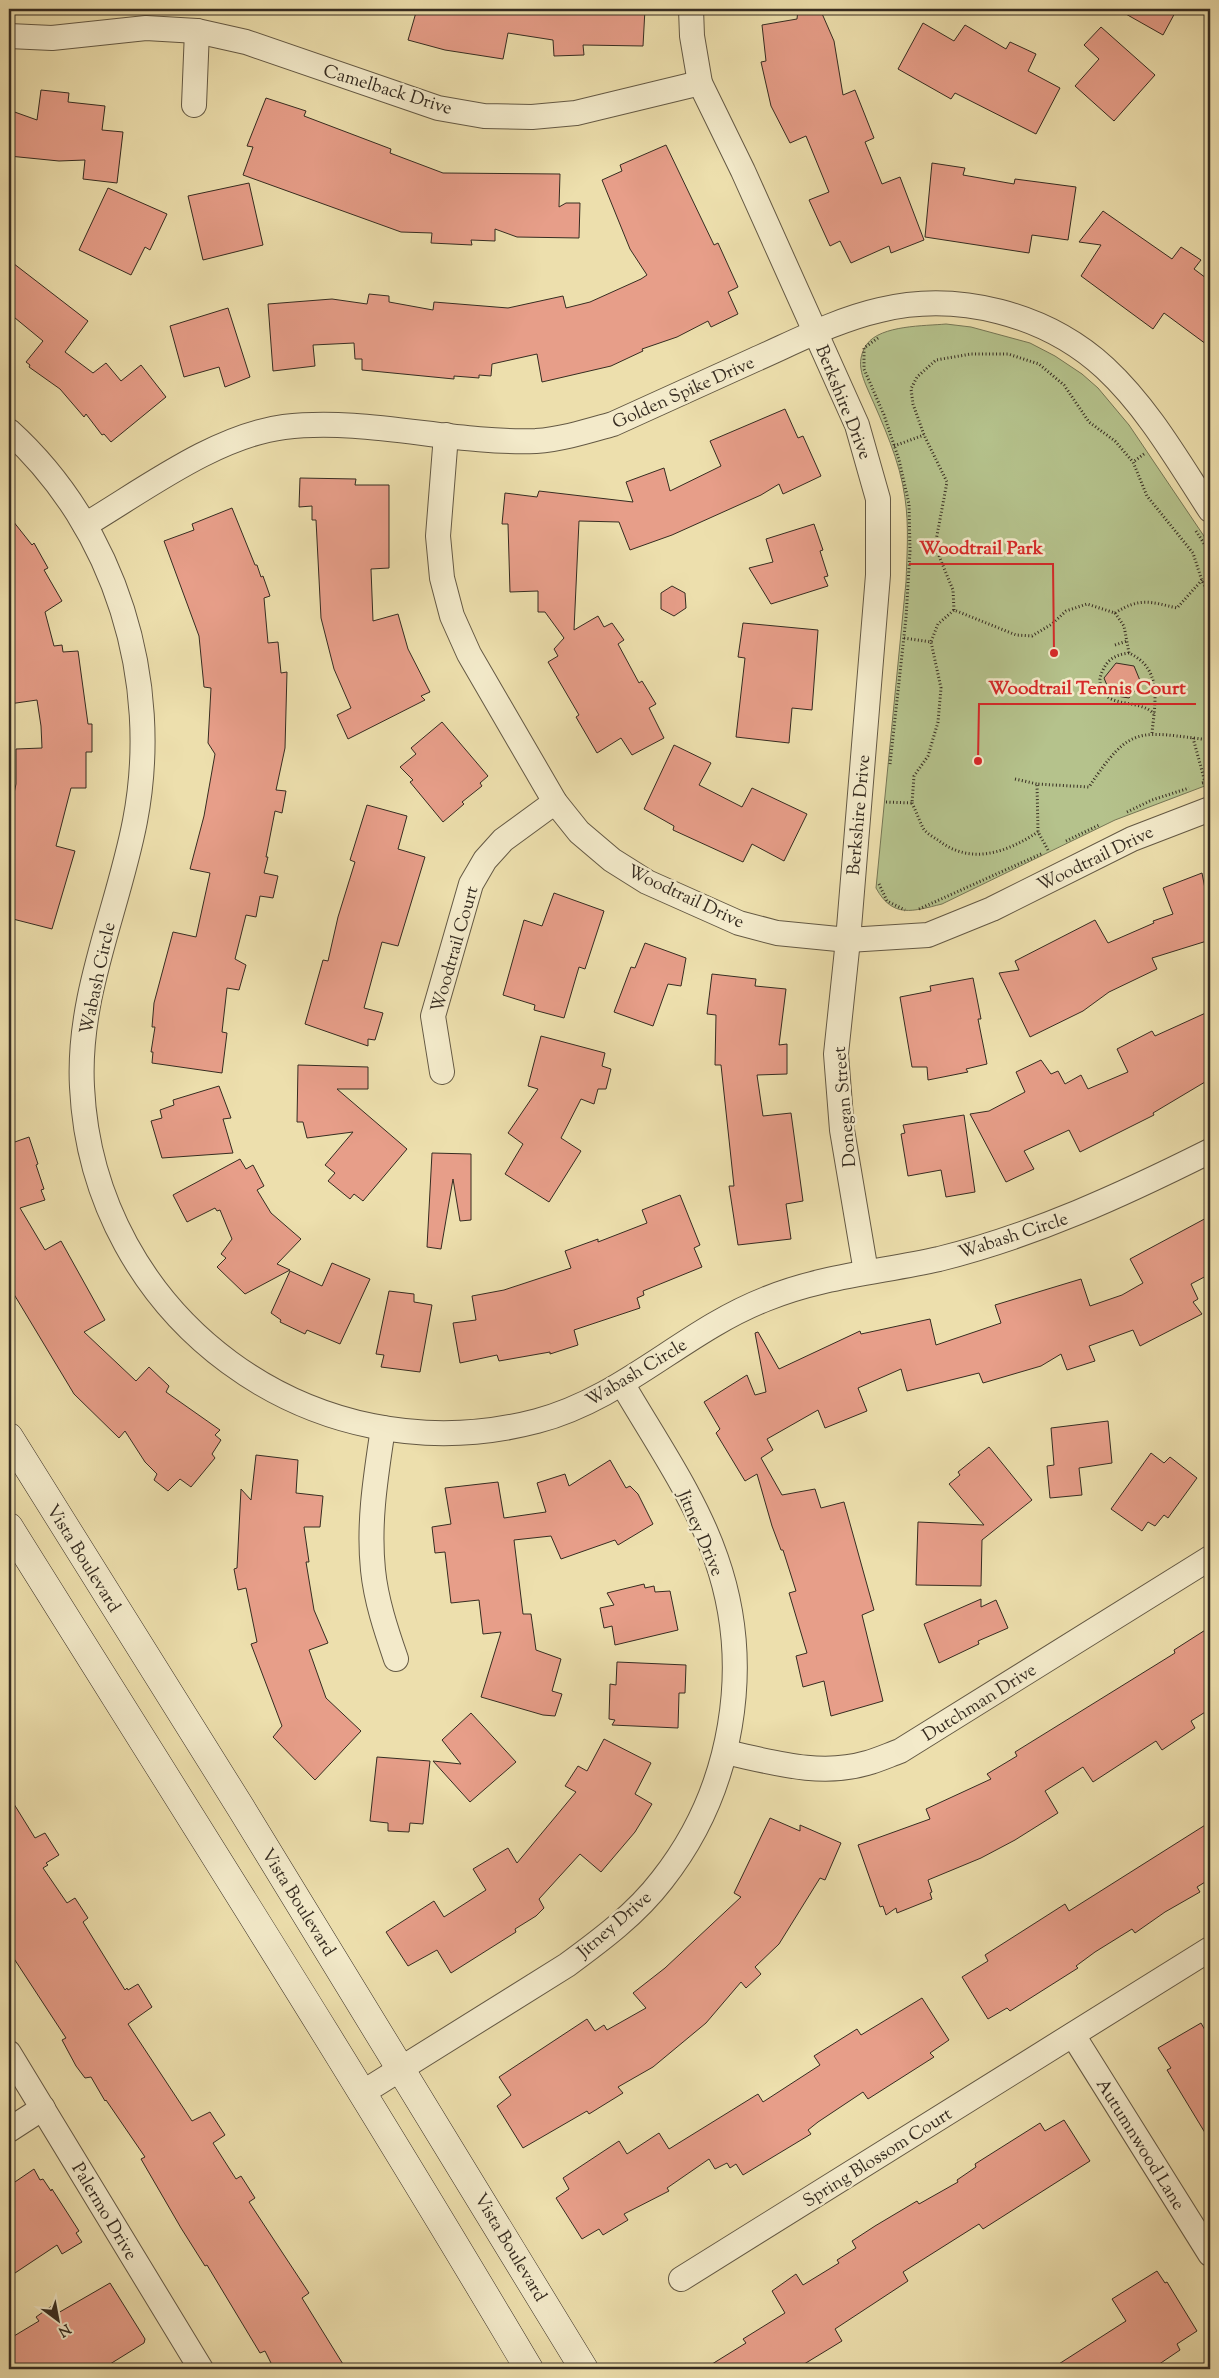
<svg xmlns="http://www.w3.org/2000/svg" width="1219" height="2378" viewBox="0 0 1219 2378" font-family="'Sorts Mill Goudy',serif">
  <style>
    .green { fill: #b5c28c; stroke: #767756 }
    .building { fill: #e79e89; stroke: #362c21 }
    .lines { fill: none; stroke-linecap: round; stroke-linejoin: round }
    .minor-casing { stroke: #645944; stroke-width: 26 }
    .secondary-casing { stroke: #362c21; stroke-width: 29 }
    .path { stroke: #362c21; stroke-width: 3; stroke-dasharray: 1 2.5; stroke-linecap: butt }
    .minor { stroke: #f3eaca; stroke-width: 24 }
    .secondary { stroke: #f3eaca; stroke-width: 28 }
    .labels { text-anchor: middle; stroke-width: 5; stroke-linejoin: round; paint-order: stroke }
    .street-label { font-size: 18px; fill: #362c21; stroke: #f3eaca }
    .leader { fill: none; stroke: #d62828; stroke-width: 2 }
    .callout-dot { fill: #d62828; stroke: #f3eaca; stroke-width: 2 }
    .callout-label { font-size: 19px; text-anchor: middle; font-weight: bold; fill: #d62828; stroke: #f3eaca; stroke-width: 5; stroke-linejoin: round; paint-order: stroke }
  </style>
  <rect width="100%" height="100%" fill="#eddfad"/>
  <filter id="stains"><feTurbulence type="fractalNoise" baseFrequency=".004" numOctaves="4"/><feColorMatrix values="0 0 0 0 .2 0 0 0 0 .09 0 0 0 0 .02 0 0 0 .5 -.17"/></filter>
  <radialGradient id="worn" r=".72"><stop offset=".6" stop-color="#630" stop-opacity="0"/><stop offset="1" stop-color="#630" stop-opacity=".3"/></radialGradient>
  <!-- green -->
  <path class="green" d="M946,324L971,327L1030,343L1055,356L1082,374L1098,388L1129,425L1210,545V784L1115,820L942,904C913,911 893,919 876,888L906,582C907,554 909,525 905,498C900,461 883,424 868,390C861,374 856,360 867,344C881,325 925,326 946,324Z"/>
  <!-- building -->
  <g class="building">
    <polygon points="417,9 645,9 643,46 583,45 584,55 554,56 553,40 508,33 503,59 445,50 408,40"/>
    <polygon points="798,9 820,9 834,41 843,95 855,90 874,138 865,142 882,184 900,177 924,240 891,253 889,246 851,263 840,241 830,246 809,200 829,192 806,136 790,143 771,106 761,62 766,61 762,25 797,19"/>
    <polygon points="1117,9 1177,9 1163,35"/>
    <polygon points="923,23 954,41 965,25 1006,49 1010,42 1036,54 1028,71 1060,88 1036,134 955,93 951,99 898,69"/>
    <polygon points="1101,27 1155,75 1114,121 1075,86 1099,59 1084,45"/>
    <polygon points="41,90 69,93 68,102 105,106 102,130 123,132 117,183 83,179 85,160 59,161 9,156 9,110 37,120"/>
    <polygon points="266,98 306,111 304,116 391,149 390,153 443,173 560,174 559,207 566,203 580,203 579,238 517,237 495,229 495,241 471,240 472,245 431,243 432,233 401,232 243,175 253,147 247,146"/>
    <polygon points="666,145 714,245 718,243 738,287 728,292 738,314 711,327 708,321 677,337 642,349 643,351 611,366 542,382 537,354 492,364 491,376 479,375 479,378 454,376 454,379 362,370 362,359 355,359 354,343 313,345 315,366 273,371 268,304 332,299 367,304 369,294 389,296 389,302 433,310 434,302 508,308 563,296 566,308 590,302 641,279 647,275 630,249 602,180 622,171 620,165"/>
    <polygon points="932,163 965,168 963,175 1014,184 1015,179 1076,187 1068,240 1032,235 1029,253 925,237"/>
    <polygon points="249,183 263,245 203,260 188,196"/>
    <polygon points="108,188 167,214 150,250 145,247 131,275 79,250"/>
    <polygon points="1103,211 1172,259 1181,247 1201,260 1194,269 1210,281 1210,347 1164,313 1153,329 1081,276 1101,245 1079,242"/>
    <polygon points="9,260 88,321 65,352 93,373 106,363 121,381 141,365 166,397 111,442 104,434 102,435 86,414 84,417 60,389 29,367 30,365 26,362 43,341 9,313"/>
    <polygon points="228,308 250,377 225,387 219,367 184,377 170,326"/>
    <polygon points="785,409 798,438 803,436 821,476 783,494 779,484 761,495 672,535 630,550 619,522 579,521 574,630 598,616 604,627 612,623 624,640 618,644 639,683 642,681 656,704 649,708 664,738 632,755 621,738 597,753 576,717 579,715 548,662 558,656 554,649 564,638 545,612 538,612 538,591 510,592 508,524 502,524 505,493 537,497 539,491 633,502 626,482 664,468 670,491 721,466 710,441"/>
    <polygon points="300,478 356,479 355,485 389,485 389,568 371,569 373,621 398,614 408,649 430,692 421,696 425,700 348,739 337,715 351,708 334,669 321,618 316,520 312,520 312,506 299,507"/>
    <polygon points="232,508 255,565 257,565 261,577 263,576 270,596 264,598 268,643 278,642 281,673 287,672 285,748 276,790 286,791 282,813 275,811 266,857 268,857 264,873 278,876 273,898 260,896 256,917 246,915 235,959 246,965 239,990 227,988 222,1032 227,1033 222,1073 152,1063 153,1052 151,1052 155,1027 152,1027 154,1003 173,932 196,937 210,873 190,869 204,816 215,754 208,743 211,688 204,687 199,636 164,541 194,530 192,524"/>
    <polygon points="9,516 32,545 34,543 48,568 44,570 62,601 45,612 54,646 62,645 63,652 78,651 88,724 92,724 92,752 86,752 86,788 71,788 56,846 75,851 52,929 9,918 9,817 16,784 16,749 42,748 41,726 37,700 9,704"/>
    <polygon points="814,524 823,550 820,551 828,576 824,577 828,586 771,604 749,568 773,562 766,539"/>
    <polygon points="672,586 685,593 686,608 674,616 661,609 661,593"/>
    <polygon points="743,623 818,630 812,710 792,708 789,743 736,737 745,658 738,657"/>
    <polygon points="1116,663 1134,666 1141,683 1129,698 1111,695 1104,678"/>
    <polygon points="442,722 488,776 480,783 482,786 462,802 464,804 443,822 410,782 413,780 400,767 416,754 411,748"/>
    <polygon points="674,745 711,763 699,785 742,807 752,788 807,814 784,861 752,844 743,862 673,830 674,826 644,809"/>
    <polygon points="367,805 407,816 398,849 425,857 398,946 382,942 364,1008 383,1013 375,1040 368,1039 368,1046 305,1024 323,960 328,961 338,917 355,862 350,860"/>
    <polygon points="1202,873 1206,894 1210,892 1210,940 1152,958 1157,969 1109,992 1083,1011 1030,1037 999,973 1019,970 1015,961 1095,920 1108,943 1154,923 1153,921 1173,914 1163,888"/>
    <polygon points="554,893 604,911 585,969 579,967 564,1018 534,1010 535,1005 503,995 524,920 542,926"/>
    <polygon points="645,943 686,958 681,986 668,984 653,1026 614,1012 631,967 635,968"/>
    <polygon points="712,974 756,979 755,986 786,989 779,1045 787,1044 787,1074 757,1075 763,1116 791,1113 803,1201 786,1204 791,1239 738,1245 729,1186 734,1186 721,1065 715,1065 716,1015 707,1014"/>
    <polygon points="973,978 981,1019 978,1019 987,1064 966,1069 968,1072 928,1080 927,1067 912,1067 900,997 931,991 930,986"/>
    <polygon points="1210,1011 1210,1079 1153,1113 1154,1115 1080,1152 1069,1130 1024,1151 1034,1169 1006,1182 970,1114 989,1111 1025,1092 1016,1072 1041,1060 1051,1074 1058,1071 1065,1084 1081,1075 1088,1089 1128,1072 1117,1049 1152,1031 1155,1036"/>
    <polygon points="541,1036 605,1053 602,1066 611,1069 606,1089 598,1089 594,1104 581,1099 561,1138 581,1151 549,1202 505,1174 523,1144 508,1133 538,1089 528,1086"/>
    <polygon points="298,1065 368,1067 368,1089 337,1089 407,1149 363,1201 354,1194 350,1199 328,1181 335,1173 325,1165 353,1132 307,1138 303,1122 297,1122"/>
    <polygon points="219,1086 231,1118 223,1119 233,1153 162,1158 151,1121 162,1118 160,1110 174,1105 173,1100"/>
    <polygon points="964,1115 975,1192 946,1197 941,1170 908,1176 901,1134 905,1133 903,1125"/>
    <polygon points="29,1137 38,1164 36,1165 44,1189 41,1190 45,1200 20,1208 45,1250 61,1241 105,1320 84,1332 136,1381 149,1367 169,1386 166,1392 220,1430 215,1435 221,1440 212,1454 215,1458 191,1487 180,1479 168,1491 154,1480 157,1474 145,1462 125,1431 119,1438 74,1394 9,1286 9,1144"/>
    <polygon points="432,1153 471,1154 471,1220 460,1221 453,1179 441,1249 427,1247"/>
    <polygon points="240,1159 246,1169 253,1165 264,1186 257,1190 271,1213 301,1239 277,1264 290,1270 245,1294 217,1267 226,1258 221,1254 232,1239 220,1210 217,1211 215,1208 187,1222 173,1195"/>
    <polygon points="680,1195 700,1245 694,1248 702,1267 643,1291 644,1295 637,1298 640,1308 574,1330 578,1345 550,1354 550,1352 499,1361 497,1355 460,1363 453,1323 476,1320 472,1296 504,1290 571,1268 565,1251 598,1239 598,1242 647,1223 642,1210"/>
    <polygon points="1210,1216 1210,1274 1191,1284 1198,1299 1193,1302 1202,1314 1140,1346 1133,1330 1089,1346 1095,1361 1067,1370 1061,1354 1041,1366 983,1383 979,1373 907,1391 901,1369 858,1388 867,1411 825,1428 818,1410 767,1439 773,1450 761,1458 782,1495 815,1489 821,1508 844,1502 874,1610 862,1615 883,1701 831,1716 824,1681 803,1687 796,1656 807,1653 789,1593 796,1591 783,1550 781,1550 772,1526 757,1474 745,1481 716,1433 720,1429 704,1402 747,1375 755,1395 766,1392 755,1333 758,1332 779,1369 860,1331 861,1334 930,1319 936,1345 1001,1323 995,1305 1081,1279 1090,1306 1122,1295 1143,1283 1130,1259"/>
    <polygon points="332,1263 370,1279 340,1344 307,1330 305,1334 280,1322 281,1320 271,1313 290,1271 322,1286"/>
    <polygon points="389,1291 414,1294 414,1302 432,1305 420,1372 381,1367 384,1355 376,1354"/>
    <polygon points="1108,1421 1112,1463 1079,1468 1082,1495 1050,1498 1047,1466 1054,1465 1051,1428"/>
    <polygon points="989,1447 1032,1500 982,1540 981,1586 916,1585 918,1522 984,1525 949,1484 960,1475 958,1472"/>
    <polygon points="1151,1453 1164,1463 1170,1457 1197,1478 1168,1518 1164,1515 1155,1526 1148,1522 1142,1531 1111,1509"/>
    <polygon points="256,1455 298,1460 296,1493 323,1496 320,1527 304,1527 309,1562 306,1562 314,1610 328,1643 309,1650 326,1698 361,1731 315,1780 273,1737 282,1726 251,1644 257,1642 246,1588 238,1590 234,1569 237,1568 241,1489 251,1500"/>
    <polygon points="610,1460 626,1488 630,1486 638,1494 653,1524 618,1545 615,1540 561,1559 551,1536 514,1540 523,1614 531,1614 536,1650 561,1659 552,1691 562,1694 555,1716 543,1715 481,1697 501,1632 483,1634 479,1600 451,1603 445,1552 435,1553 432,1527 451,1524 445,1488 498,1482 504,1518 546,1512 537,1483 565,1474 569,1486"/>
    <polygon points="644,1584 645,1588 654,1586 655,1592 670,1591 678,1630 615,1645 612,1626 604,1628 600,1608 614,1605 607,1593"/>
    <polygon points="981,1599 981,1607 996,1600 1008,1628 978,1641 979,1644 939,1663 924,1624"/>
    <polygon points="1210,1627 1210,1709 1191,1721 1195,1728 1162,1750 1156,1741 1093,1782 1083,1767 1045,1791 1058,1813 1015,1840 981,1858 928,1880 932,1892 930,1893 932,1899 897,1913 896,1908 886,1915 883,1906 880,1907 858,1845 930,1819 926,1809 991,1779 987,1774 1017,1756 1015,1752 1175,1653 1174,1650"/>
    <polygon points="617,1662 686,1665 685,1693 679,1693 678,1728 612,1725 615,1720 609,1719 610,1684 616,1685"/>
    <polygon points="471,1713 516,1762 470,1802 433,1761 461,1764 442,1740"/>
    <polygon points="604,1739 651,1763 635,1794 652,1804 635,1832 601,1872 580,1854 539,1899 544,1908 536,1916 515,1929 516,1932 451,1973 437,1950 408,1966 386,1932 434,1901 444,1917 486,1890 473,1869 508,1848 517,1863 576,1792 565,1786 578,1766 587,1771"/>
    <polygon points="377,1757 430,1761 423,1824 410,1823 409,1832 388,1831 388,1823 370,1821"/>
    <polygon points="9,1796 35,1838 45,1833 59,1855 46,1863 48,1865 43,1868 67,1903 75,1898 88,1918 83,1922 125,1990 127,1988 128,1990 138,1984 152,2007 128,2024 192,2121 210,2112 225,2135 213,2143 236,2179 241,2176 255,2198 249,2202 309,2293 302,2298 346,2369 274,2369 265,2351 260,2353 207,2265 205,2266 181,2228 141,2159 145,2157 106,2100 105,2101 91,2077 85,2078 76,2066 62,2040 66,2038 9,1951"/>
    <polygon points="770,1818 800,1831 800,1825 841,1843 825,1880 820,1878 779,1944 755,1967 761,1974 746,1988 741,1982 706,2023 653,2067 618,2087 623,2093 589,2114 587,2111 523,2148 497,2106 511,2095 499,2077 587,2019 595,2031 604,2025 607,2030 646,2008 633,1993 665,1968 741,1897 734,1893"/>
    <polygon points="1210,1822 1210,1879 1197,1887 1200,1892 1165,1912 1135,1933 1132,1929 1095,1952 1076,1966 1078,1968 1010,2011 1007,2008 988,2019 962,1977 988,1961 985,1955 1065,1904 1069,1911"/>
    <polygon points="922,1998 949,2040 930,2053 934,2057 868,2099 863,2092 818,2122 808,2130 811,2134 743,2175 736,2164 730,2168 727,2163 715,2169 709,2159 667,2188 669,2191 624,2214 628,2220 603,2235 599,2229 582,2239 556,2198 569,2189 563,2178 619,2141 627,2154 659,2133 669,2149 758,2094 763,2102 820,2065 814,2056 857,2029 861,2035"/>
    <polygon points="1201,2023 1210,2039 1210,2141 1167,2070 1171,2068 1158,2048"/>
    <polygon points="1064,2120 1090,2161 983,2229 979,2224 903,2272 908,2281 835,2329 842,2341 796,2369 704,2369 746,2343 743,2339 785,2313 772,2291 796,2274 803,2285 839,2263 837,2260 856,2248 852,2241 875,2226 917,2201 919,2204 958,2182 957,2180 976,2167 975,2164 1040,2123 1045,2131"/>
    <polygon points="34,2169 40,2180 43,2179 51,2191 52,2189 79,2231 76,2233 82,2242 62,2254 57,2245 9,2277 9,2186"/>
    <polygon points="1157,2271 1165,2283 1167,2282 1197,2331 1177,2344 1180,2350 1152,2369 1051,2369 1126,2321 1112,2299"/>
    <polygon points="110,2283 145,2339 144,2343 102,2369 9,2369 9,2339 39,2321 36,2317 53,2305 58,2313"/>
  </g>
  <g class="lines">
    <defs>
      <g id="minor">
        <polyline points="691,9 692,36 700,83 743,171 857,425 878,499 878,575 848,940 836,1054 842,1130 866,1272"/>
        <polyline points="9,36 52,38 146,28 197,31 246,42 438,108 484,116 532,117 576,113 700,83"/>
        <polyline points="194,105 197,31"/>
        <path d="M9,431C116,528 162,681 135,821C118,910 77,995 82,1087C93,1317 312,1480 537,1421C624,1398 684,1331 766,1299C822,1276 881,1272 939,1259C1035,1235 1122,1195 1210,1151"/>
        <polyline points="446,435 438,536 442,578 452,616 469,654 555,802 579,832 612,860 647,882 739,923 777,933 848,940 928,935 992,909 1132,839 1210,809"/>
        <path d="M85,525C144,490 215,436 284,427C367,417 452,444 536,441C563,439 588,431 613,424C660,403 707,381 754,360C795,342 836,320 880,310C958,291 1046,314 1105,368C1148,408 1178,461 1210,510"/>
        <polyline points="442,1072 433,1016 471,884 485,860 503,840 555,802"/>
        <path d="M383,1428C376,1475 368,1522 373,1570C376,1600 386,1630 396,1659"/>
        <path d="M725,1752C772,1762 820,1777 867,1763C878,1760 889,1755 900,1751L1210,1558"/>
        <polyline points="1073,2035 1210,2254"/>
        <polyline points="9,2053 201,2369"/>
        <path d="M362,2093L567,1965C601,1940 636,1914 662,1880C733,1790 754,1666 716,1558C695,1497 655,1440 623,1385"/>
        <polyline points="9,2130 43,2108"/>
        <polyline points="681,2279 1210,1949"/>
      </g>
      <g id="secondary">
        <polyline points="9,1437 241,1808 584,2369"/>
        <path d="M9,1527C184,1807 361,2085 529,2369"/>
      </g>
    </defs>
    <!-- minor casing -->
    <use href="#minor" class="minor-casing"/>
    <!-- secondary casing -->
    <use href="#secondary" class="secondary-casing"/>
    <!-- path -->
    <g class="path">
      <polyline points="878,338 864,348 864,369 884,415 899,460 909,504 910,551 906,618 890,764"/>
      <polyline points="894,446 924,435"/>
      <polyline points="1144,454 1133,462 1147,496 1193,553 1202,581 1210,595"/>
      <polyline points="1196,531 1210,553"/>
      <polyline points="954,610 953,590 935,546 947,482 924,435 913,404 911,389 917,377 936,360 971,354 1008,354 1039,364 1064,385 1089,422 1115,441 1133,462"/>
      <path d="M1115,613L1124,626L1129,653C1163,669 1155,702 1152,733"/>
      <path d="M1115,613C1140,597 1151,602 1177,608L1202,580"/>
      <polyline points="904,638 931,642 938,624 954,610 1016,635 1032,636 1052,624 1066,611 1087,604 1115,613"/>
      <polyline points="1115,645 1127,641"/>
      <path d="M1129,653C1121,654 1114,656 1108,662C1104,667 1101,673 1100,679C1099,711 1139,697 1154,714"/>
      <polyline points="1193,738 1205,782"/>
      <polyline points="1015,779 1037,784"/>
      <polyline points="1202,783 1210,781"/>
      <polyline points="886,802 912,803 914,776 928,756 938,722 941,688 931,642"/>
      <path d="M912,803C916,811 919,820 923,828C926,833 933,837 938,840C971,866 1007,852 1038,832"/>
      <polyline points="1127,812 1152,800 1189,788"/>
      <polyline points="1066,841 1099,825"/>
      <path d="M1048,850L1038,832L1037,784L1089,787C1131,723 1140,732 1210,740"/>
      <polyline points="879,884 887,901 905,910"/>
      <polyline points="919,909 1043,853"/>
    </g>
    <!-- minor -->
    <use href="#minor" class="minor"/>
    <!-- secondary -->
    <use href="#secondary" class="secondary"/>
  </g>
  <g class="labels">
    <!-- street labels -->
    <g class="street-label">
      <text transform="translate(388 89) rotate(17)" y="6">Camelback Drive</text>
      <text transform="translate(683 392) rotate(-24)" y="6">Golden Spike Drive</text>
      <text transform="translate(844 402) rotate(68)" y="6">Berkshire Drive</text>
      <text transform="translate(858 815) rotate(-85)" y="6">Berkshire Drive</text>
      <text transform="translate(1095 858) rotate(-26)" y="6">Woodtrail Drive</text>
      <text transform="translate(686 896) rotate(25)" y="6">Woodtrail Drive</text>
      <text transform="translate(454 949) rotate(-74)" y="6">Woodtrail Court</text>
      <text transform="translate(97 978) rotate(-78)" y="6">Wabash Circle</text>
      <text transform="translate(844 1107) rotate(-95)" y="6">Donegan Street</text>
      <text transform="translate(1013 1235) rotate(-18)" y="6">Wabash Circle</text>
      <text transform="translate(636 1372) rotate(-31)" y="6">Wabash Circle</text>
      <text transform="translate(701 1533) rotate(67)" y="6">Jitney Drive</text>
      <text transform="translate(84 1558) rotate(58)" y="6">Vista Boulevard</text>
      <text transform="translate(979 1702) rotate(-32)" y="6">Dutchman Drive</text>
      <text transform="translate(299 1902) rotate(58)" y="6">Vista Boulevard</text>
      <text transform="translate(614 1924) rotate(-41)" y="6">Jitney Drive</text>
      <text transform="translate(1141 2144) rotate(58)" y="6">Autumnwood Lane</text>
      <text transform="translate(877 2157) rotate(-32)" y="6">Spring Blossom Court</text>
      <text transform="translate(105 2211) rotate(59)" y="6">Palermo Drive</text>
      <text transform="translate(511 2247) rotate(59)" y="6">Vista Boulevard</text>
    </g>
  </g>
  <!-- callouts -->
  <path class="leader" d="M1054 653L1053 564H909M978 761L979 704H1196"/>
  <g class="callout-dot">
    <circle cx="1054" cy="653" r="5"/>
    <circle cx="978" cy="761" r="5"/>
  </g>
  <g class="callout-label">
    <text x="981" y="554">Woodtrail Park</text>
    <text x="1087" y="694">Woodtrail Tennis Court</text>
  </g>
  <!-- margin -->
  <rect width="1219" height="2378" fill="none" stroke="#eddfad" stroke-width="30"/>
  <rect x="10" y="10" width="1199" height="2358" fill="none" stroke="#362c21" stroke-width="2.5"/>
  <rect x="15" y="15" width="1189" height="2348" fill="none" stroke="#362c21"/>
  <!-- north arrow -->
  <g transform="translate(58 2320) rotate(148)" stroke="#f3eaca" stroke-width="4" paint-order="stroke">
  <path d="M0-4L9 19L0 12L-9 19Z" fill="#362c21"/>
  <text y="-8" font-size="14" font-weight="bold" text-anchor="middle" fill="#362c21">N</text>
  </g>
  <rect width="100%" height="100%" filter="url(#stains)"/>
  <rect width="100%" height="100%" fill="url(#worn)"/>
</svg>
